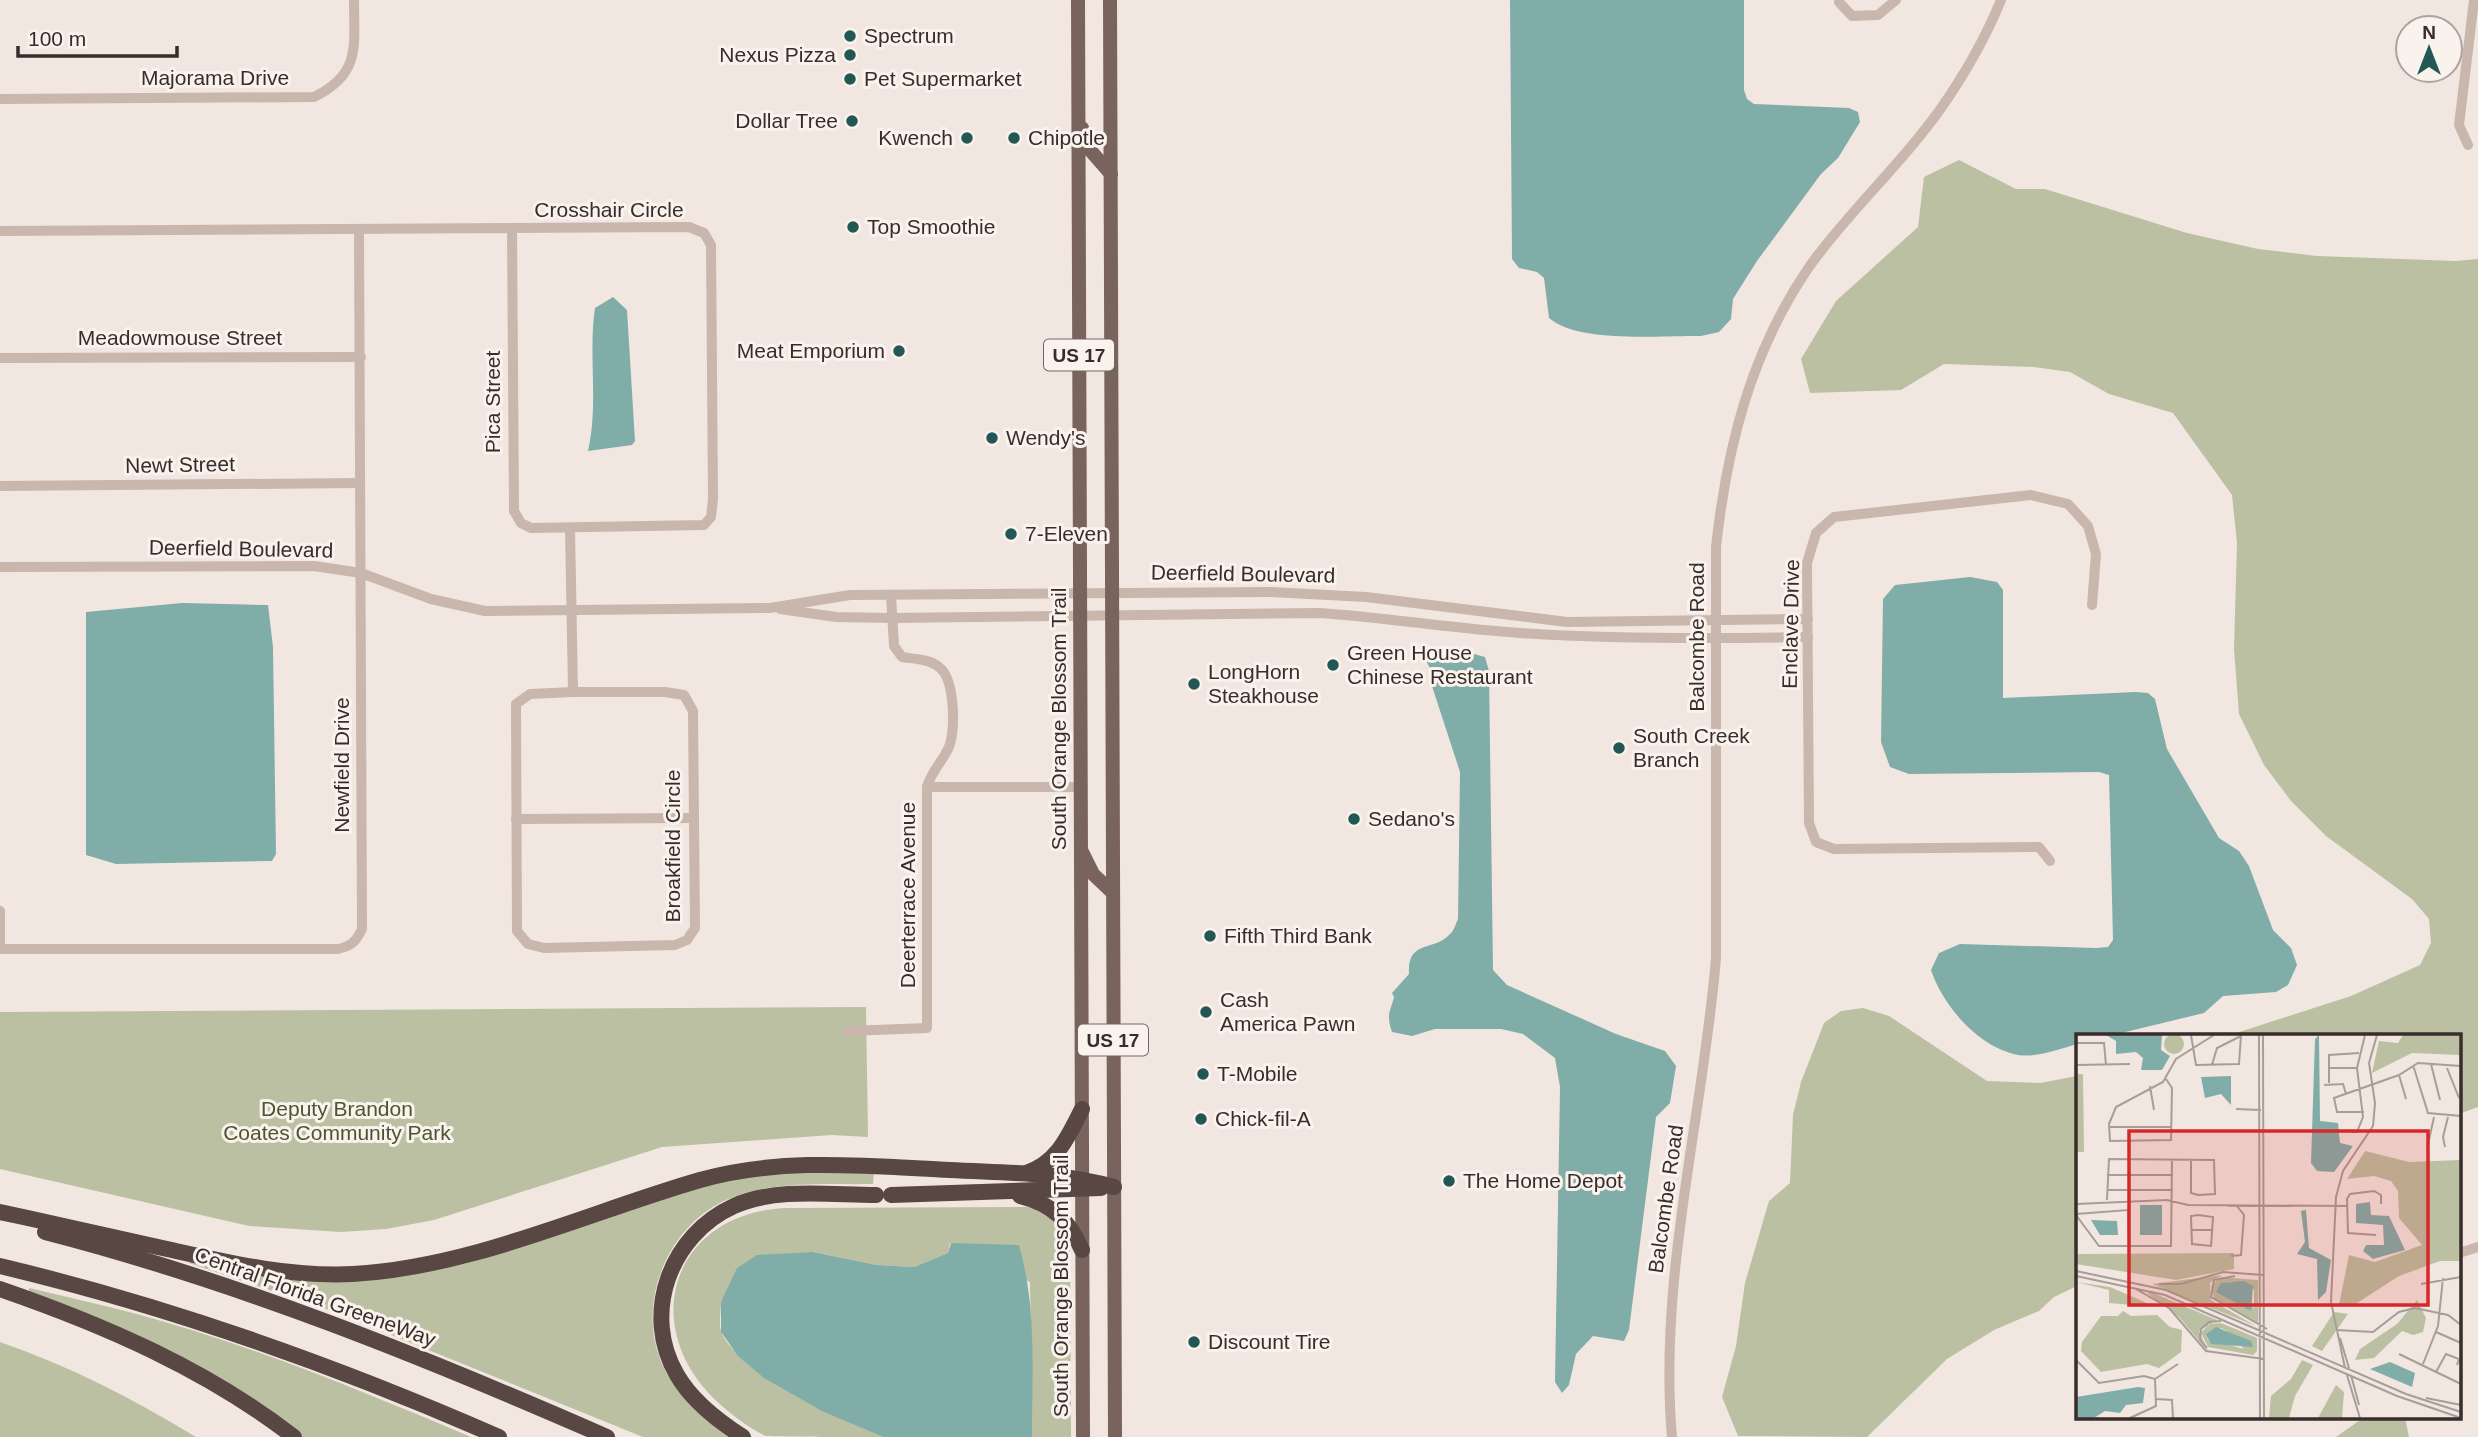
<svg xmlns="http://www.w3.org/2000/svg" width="2478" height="1437" viewBox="0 0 2478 1437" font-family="Helvetica,sans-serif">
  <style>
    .green { fill: #bac0a1 }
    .water { fill: #81ada9 }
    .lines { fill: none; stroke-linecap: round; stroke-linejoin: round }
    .minor { stroke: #c9b6ad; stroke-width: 10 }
    .major { stroke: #79635d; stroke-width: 14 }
    .highway { stroke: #584743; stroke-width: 16 }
    .poi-dot { fill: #235754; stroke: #f9f2ed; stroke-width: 2.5 }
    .labels { text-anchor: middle; stroke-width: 6; stroke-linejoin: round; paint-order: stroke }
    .shield { fill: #f9f2ed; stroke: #726865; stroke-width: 2 }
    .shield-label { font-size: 19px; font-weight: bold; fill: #382d2b }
    .poi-label { font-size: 21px; fill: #382d2b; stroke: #f9f2ed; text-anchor: start }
    .street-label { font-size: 21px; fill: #382d2b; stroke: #f9f2ed }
    .park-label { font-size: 21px; fill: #4c5530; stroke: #f9f2ed }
    .inset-road { fill: none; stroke: #a89d98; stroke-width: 2 }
    .view { fill: #d62828; fill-opacity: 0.15; stroke: #d62828; stroke-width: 3.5 }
    .inset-edge { fill: none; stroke: #382d2b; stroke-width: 3.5 }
  </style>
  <rect width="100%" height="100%" fill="#f2e7e0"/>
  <!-- green -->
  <g class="green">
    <polygon points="1959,160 2016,189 2045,189 2187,233 2258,249 2317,256 2456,261 2478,259 2478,1107 2459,1114 2459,1036 2227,1036 2351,996 2420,965 2431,943 2429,919 2412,899 2326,836 2291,801 2264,765 2239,714 2234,649 2237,543 2232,495 2173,413 2109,394 2070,372 2034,367 1944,364 1901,390 1810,393 1801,359 1836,301 1918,227 1924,177"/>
    <polygon points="866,1007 868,1137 832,1135 662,1147 434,1220 386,1229 341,1232 249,1226 0,1169 0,1012"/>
    <polygon points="1863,1008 1889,1016 1987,1081 2040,1083 2077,1076 2077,1286 2054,1297 2039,1311 1994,1330 1947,1359 1867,1437 1738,1436 1722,1397 1736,1346 1745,1283 1769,1201 1790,1183 1793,1115 1801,1082 1824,1023 1841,1011"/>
    <path d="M874,1172L873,1184C826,1185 770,1180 726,1200C664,1228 633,1311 666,1372C681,1399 704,1419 728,1437H643L332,1311L189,1263L192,1260L360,1277L692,1187L755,1173Z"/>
    <path d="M1027,1207C1049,1208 1066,1229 1070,1250L1071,1437H1032L1030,1282L950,1243L948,1253L914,1267L877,1265L813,1252L721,1302C721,1311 718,1326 722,1334C740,1372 843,1420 883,1437C861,1437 781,1437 766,1436C750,1429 735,1417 722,1406C635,1331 670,1212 787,1208Z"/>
    <path d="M29,1288C63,1296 99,1304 133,1313C249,1344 360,1390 471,1437H303L269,1412L29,1294Z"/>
    <path d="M0,1342C70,1366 133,1399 196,1437H0Z"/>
    <polygon points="2363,1418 2405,1418 2409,1437 2336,1437"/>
  </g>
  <!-- water -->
  <g class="water">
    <path d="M1510,0H1744V90L1747,99L1754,104L1849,108L1858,112L1860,122L1838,158L1821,174L1757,261L1733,299L1731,319L1719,332L1701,336C1660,335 1580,344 1549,318L1544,278L1537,272L1519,268L1512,259Z"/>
    <path d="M613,297L627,310L635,441L632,445L588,451C599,405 588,355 595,308Z"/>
    <path d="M1970,577L1997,582L2003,590V698L2135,692L2148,693L2155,699L2167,749L2219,838L2239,851L2249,866L2273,930L2291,948L2297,965L2288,985L2276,992L2223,996L2204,1013L2109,1036H2077V1044C2060,1049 2036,1058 2018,1055C1978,1047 1943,1006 1931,970L1939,953L1960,944L2096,948L2108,947L2113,940L2109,775L2099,772L1909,774L1890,767L1881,742L1883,599L1895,585Z"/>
    <polygon points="182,603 268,605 273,647 276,854 272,861 116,864 86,855 86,612"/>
    <path d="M1428,650L1463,651L1485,657L1489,671L1493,970L1507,985L1616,1034L1665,1051L1676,1066L1670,1103L1656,1117L1629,1330L1624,1341L1593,1336L1576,1354L1569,1385L1562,1393L1555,1382L1560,1087L1555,1058L1523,1034L1501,1029H1435L1412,1036L1392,1032C1386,1014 1390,1013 1394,997L1392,993L1409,974C1407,939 1434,952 1450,934C1454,931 1456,923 1458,919L1460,772L1430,680L1432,672L1424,657Z"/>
    <path d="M951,1243L1019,1245C1037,1308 1032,1372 1032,1437H883L822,1411L764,1378L738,1356L721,1332V1302L737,1268L757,1255L813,1252L877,1265L914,1267L948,1253Z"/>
  </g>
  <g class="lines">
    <!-- minor -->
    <g class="minor">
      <polyline points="1839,2 1852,16 1878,15 1896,0"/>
      <path d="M0,99L314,97C361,74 354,47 354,0"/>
      <polyline points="2468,145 2459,125 2474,0"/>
      <polyline points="0,231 689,227 704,233 711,245 713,499 711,517 704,525 531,528 521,523 514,511 512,229"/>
      <polyline points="0,358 361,357"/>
      <polyline points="0,486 360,483"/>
      <polyline points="570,528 573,692"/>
      <polyline points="0,567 314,566 361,573 431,599 485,611 770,608 850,595 1270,592 1366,597 1567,622 1808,619"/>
      <path d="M780,609L836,617L891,618L1318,613C1386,617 1453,629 1520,633C1616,639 1712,639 1808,637"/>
      <polygon points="573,692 665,692 684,695 693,711 695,928 687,940 675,945 544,948 528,944 517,931 516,704 530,694"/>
      <polyline points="927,787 1080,787"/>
      <polyline points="516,819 693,818"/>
      <polyline points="2050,861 2039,847 1834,849 1816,842 1809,823 1807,563 1816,533 1834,517 2031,495 2068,504 2088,526 2096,554 2092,605"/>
      <polyline points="0,911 0,949"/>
      <path d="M0,949H338C351,946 356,942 362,929L359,230"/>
      <path d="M848,1031L927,1028V787C932,769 946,758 950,744C955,726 955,679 939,667C929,659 914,659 902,657L894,646L891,595"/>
      <polyline points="2459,1253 2478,1247"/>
      <path d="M1672,1437C1658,1277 1703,1117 1716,958V547C1727,446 1751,352 1809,267C1848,212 1900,166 1939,111C1963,77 1985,39 2001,0"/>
    </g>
    <!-- major -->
    <g class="major">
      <polyline points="1078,0 1083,1437"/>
      <polyline points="1110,0 1115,1437"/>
      <polyline points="1082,128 1090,150 1111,174"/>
      <polyline points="1082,852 1093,874 1113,893"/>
    </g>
    <!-- highway -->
    <g class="highway">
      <path d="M1026,1173C1057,1163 1068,1137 1082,1109"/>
      <polyline points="891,1195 1101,1188"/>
      <path d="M1020,1196C1052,1204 1069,1220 1082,1250"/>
      <path d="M0,1212C56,1224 112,1237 167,1249C230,1263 289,1277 353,1274C473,1267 586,1213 700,1180C781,1157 867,1166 950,1170C1005,1173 1061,1172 1114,1187"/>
      <path d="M45,1232C239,1282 424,1357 607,1437"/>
      <path d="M0,1266C172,1307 337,1366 499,1437"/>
      <path d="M0,1289C104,1325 206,1369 294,1437"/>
      <path d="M743,1437C718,1421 692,1401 677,1375C641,1314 670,1235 734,1206C777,1187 831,1195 876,1195"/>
    </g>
  </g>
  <!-- markers -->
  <g class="poi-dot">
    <circle cx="850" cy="36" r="7"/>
    <circle cx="850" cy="55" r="7"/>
    <circle cx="850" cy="79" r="7"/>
    <circle cx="852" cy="121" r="7"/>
    <circle cx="967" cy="138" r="7"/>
    <circle cx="1014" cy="138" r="7"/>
    <circle cx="853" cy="227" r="7"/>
    <circle cx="899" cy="351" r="7"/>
    <circle cx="992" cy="438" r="7"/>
    <circle cx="1011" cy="534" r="7"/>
    <circle cx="1333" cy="665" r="7"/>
    <circle cx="1194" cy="684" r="7"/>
    <circle cx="1619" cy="748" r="7"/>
    <circle cx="1354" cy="819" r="7"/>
    <circle cx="1210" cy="936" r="7"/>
    <circle cx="1206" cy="1012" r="7"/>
    <circle cx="1203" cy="1074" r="7"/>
    <circle cx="1201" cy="1119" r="7"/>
    <circle cx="1449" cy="1181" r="7"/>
    <circle cx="1194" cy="1342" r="7"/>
  </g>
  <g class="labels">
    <!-- shield labels -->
    <g class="shield">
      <rect x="1044" y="339.5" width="70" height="31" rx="5"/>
      <rect x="1078" y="1024.5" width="70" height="31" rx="5"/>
    </g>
    <g class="shield-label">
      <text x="1079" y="362">US 17</text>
      <text x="1113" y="1047">US 17</text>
    </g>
    <!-- poi labels -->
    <g class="poi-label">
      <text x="864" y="43">Spectrum</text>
      <text x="836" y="62" text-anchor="end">Nexus Pizza</text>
      <text x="864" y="86">Pet Supermarket</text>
      <text x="838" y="128" text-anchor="end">Dollar Tree</text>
      <text x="953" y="145" text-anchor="end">Kwench</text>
      <text x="1028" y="145">Chipotle</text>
      <text x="867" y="234">Top Smoothie</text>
      <text x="885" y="358" text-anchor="end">Meat Emporium</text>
      <text x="1006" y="445">Wendy's</text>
      <text x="1025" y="541">7-Eleven</text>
      <text x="1347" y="660">Green House<tspan x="1347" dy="24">Chinese Restaurant</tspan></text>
      <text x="1208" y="679">LongHorn<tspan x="1208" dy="24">Steakhouse</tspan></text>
      <text x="1633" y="743">South Creek<tspan x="1633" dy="24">Branch</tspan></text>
      <text x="1368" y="826">Sedano's</text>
      <text x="1224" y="943">Fifth Third Bank</text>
      <text x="1220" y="1007">Cash<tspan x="1220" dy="24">America Pawn</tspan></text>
      <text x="1217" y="1081">T-Mobile</text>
      <text x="1215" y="1126">Chick-fil-A</text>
      <text x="1463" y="1188">The Home Depot</text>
      <text x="1208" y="1349">Discount Tire</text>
    </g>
    <!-- street labels -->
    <g class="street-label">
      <text x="215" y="85">Majorama Drive</text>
      <text x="609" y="217">Crosshair Circle</text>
      <text x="180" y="345">Meadowmouse Street</text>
      <text transform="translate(493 402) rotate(-90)" y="7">Pica Street</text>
      <text transform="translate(180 465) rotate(-1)" y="7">Newt Street</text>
      <text transform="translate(241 549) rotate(1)" y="7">Deerfield Boulevard</text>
      <text transform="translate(1243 574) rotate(1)" y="7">Deerfield Boulevard</text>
      <text transform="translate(1791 624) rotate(-89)" y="7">Enclave Drive</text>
      <text transform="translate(1697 637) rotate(-90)" y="7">Balcombe Road</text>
      <text transform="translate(1059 719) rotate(-90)" y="7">South Orange Blossom Trail</text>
      <text transform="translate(342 765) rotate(-90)" y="7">Newfield Drive</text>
      <text transform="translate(673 846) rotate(-90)" y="7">Broakfield Circle</text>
      <text transform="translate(908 895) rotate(-90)" y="7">Deerterrace Avenue</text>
      <text transform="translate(1666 1199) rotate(-82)" y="7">Balcombe Road</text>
      <text transform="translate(1061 1286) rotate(-90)" y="7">South Orange Blossom Trail</text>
      <text transform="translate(315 1297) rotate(20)" y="7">Central Florida GreeneWay</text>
    </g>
    <!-- park labels -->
    <g class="park-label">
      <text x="337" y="1116">Deputy Brandon<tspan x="337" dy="24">Coates Community Park</tspan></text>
    </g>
  </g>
  <!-- overview -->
  <g transform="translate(2076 1034)">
    <rect width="385" height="385" fill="#f2e7e0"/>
    <path d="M88 10a10 10 0 1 1 20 0a10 10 0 1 1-20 0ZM327,1H385V21L336,19L296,39L303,7L322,9ZM0,40H7L8,118H0ZM289,117L333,128L385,126V227H364L323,242L278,271H263L273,221L299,228L346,211L323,184L322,157L315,147L298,142L271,145ZM158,219V235L100,246L0,230V220ZM146,241L134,249L135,266L180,292L76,250ZM144,243L182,246V290L138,265L135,252ZM151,248L168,249L178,256V274ZM0,248L34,253L80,273L33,269V256ZM75,258L141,286L123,297L132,317L103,283L71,259ZM341,266L350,284L347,298L337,301L326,297L298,324L279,326L284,315L321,290ZM47,277L55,282L81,281L94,293L106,296L105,318L83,334L71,330L25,338L5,317L6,308L25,282H42ZM258,278L272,280L246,317L236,312ZM145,289L181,304V317L177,321L132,313L125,299L133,290ZM145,294L151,297L168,315L131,305ZM226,326L237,331L219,362L213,384H193L195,362L215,345ZM260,351L268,358L266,384H242Z" fill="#bac0a1" fill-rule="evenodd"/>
    <path d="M30,1H86L85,16L94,22L86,36H65L67,24L60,18L40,20V7ZM243,1L244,87L262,89L264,109L277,112L258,138L241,137L235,129L239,5ZM155,42V71L145,60L129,64L125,43ZM294,168L295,181L313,182L329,216L297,225L287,217L290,211H308L307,191L280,189V170ZM64,171H86V201H64ZM230,176L233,214L255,226L250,258L242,266L241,225L221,220L229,208L225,177ZM15,186L41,187L42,201H24ZM168,247L177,252L175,277L140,258L145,249ZM140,293L175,307L177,313L135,310L130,300ZM314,328L339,339L336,353L294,335ZM62,353L69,354L67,369L50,371L44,379L29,377L18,384H0V363Z" fill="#81ada9"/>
    <path class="inset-road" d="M115,1L120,31L163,30L165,1M183,1L184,384M187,1L188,384M0,9H28L30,31M355,30L364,66M0,31L54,30M136,31L141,14L165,2M337,31L352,79L385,82M253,34H281M371,34L383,64M323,41L330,65M90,45L96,54L95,106L34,107L33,90L40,73L87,48L100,25L138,1M253,49V21L283,19M248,51L267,50L270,60M74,52L78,76M160,75L185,76M288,78H261L258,64L323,41L342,29L385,32M33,93H96M275,98H281L287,83L281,34L289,1M369,113L367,103L372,83M351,115L358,83M115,125V159L122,161M31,141H97M31,156H97M31,166L33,125L138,126L139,160L122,161M0,170L91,166L112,171L271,172M152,172H217M0,180L52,176L53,212M0,181L23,212H95L96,125M122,181L137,183L135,212L116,210L115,182ZM115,196H137M300,201L272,199L271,165L274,160L298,157L305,161V170M155,222L165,221L168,181L161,172M0,237L90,256L330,360L385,378M0,242L89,261L321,362L385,384M159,242L138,246L135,263L191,295M83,250H105L147,238L187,241M345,250L385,243M60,255L93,274L130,317L188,325M260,296L297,298L323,278L339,274L372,281L385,291M360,298L385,309M264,304L273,334M131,314L124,306L125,295L133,288L145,287M323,320L385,350M0,326L23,349L68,342L79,345L80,372L54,384M347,330L362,292L367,244M269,334L255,268L260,163L267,137L297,92L299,69L293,29L301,1M360,338L370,320L383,325L381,331M271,341L284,384M275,341L283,371M79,345L102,330M350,364L385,371M80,365L96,366L97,384"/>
    <path class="view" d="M53,97H352V271H53Z"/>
    <rect width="385" height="385" class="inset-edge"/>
  </g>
  <!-- north arrow -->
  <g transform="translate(2429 49)"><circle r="33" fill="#f9f2ed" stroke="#aca39f" stroke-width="2"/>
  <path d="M0-5L12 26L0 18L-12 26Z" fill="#235754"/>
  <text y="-10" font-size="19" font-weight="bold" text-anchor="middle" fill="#382d2b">N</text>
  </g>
  <!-- scale -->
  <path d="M18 46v10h159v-10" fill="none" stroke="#382d2b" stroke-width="3.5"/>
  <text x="28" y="46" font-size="21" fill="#382d2b" stroke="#f9f2ed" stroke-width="5" paint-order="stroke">100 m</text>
</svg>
